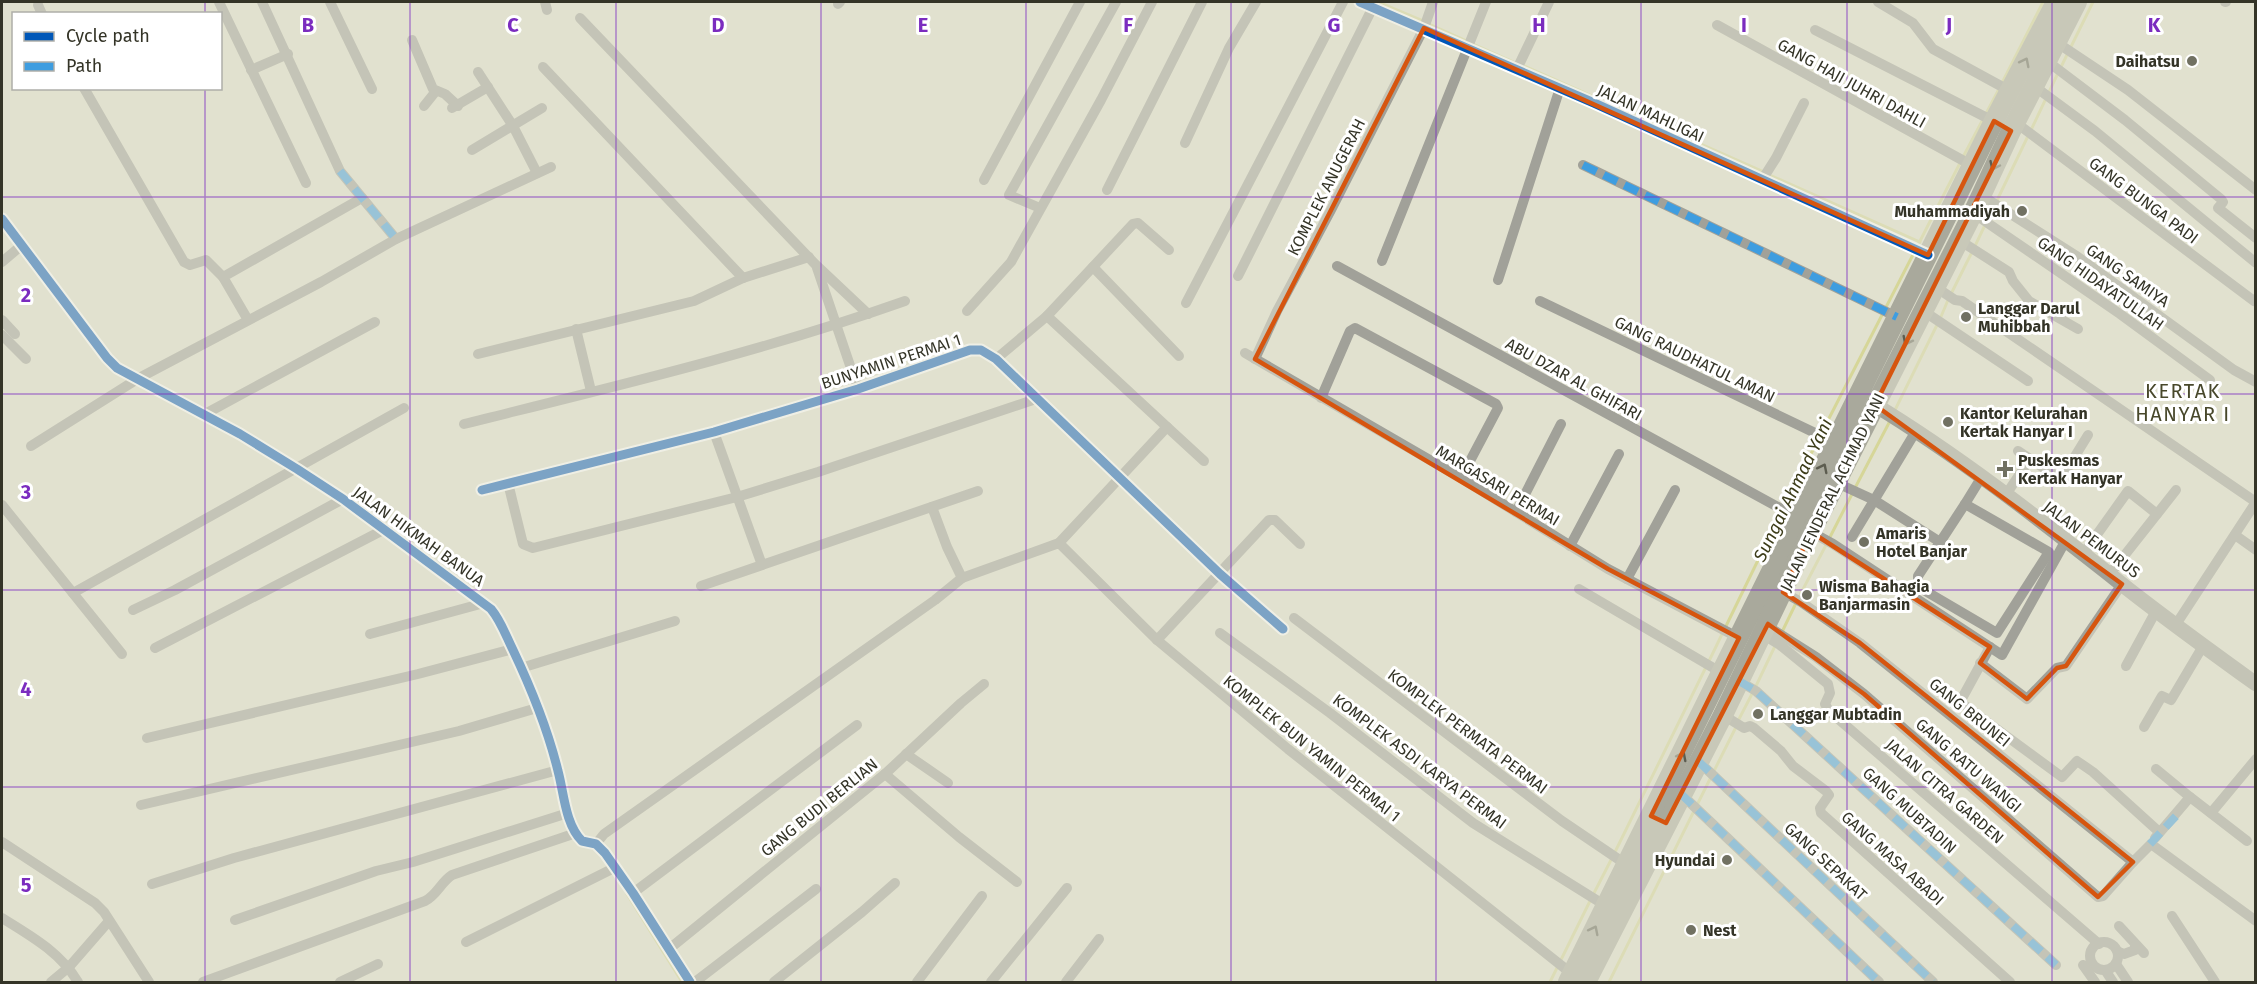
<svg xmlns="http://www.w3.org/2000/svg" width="2257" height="984" viewBox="0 0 2257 984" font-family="'Fira Sans',sans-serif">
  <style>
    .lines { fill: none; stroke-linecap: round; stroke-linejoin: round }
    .stream { stroke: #d6d698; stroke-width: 3 }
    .street { stroke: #a1a199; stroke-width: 10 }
    .secondary { stroke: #a0a097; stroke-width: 15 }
    .highway { stroke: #a9a99c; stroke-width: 20 }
    .quiet { stroke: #3e9de0; stroke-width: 8; stroke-dasharray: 15 8; stroke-linecap: butt }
    .cycleway-casing { stroke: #fff; stroke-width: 13 }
    .cycleway { stroke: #0057b8; stroke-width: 9 }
    .oneway { stroke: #5d5d50 }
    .marked { fill: none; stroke: #d6550f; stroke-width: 4.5; stroke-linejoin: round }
    .grid { fill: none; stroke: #7b2cbf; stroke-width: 1.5; stroke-opacity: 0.55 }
    .poi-dot { fill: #717162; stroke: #fff; stroke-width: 2 }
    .labels { text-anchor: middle; stroke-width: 6; stroke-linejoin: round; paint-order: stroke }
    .poi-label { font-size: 16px; font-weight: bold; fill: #343427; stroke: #fff; text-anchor: start }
    .street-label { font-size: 16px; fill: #343427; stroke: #fff }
    .water-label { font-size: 18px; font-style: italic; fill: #3c3c19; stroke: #fff }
    .quarter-label { font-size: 20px; letter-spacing: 1.5px; fill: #48482b; stroke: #fff }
    .grid-label { font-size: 20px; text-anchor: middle; font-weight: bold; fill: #7b2cbf; stroke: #fff; stroke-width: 6; stroke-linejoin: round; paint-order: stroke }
  </style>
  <rect width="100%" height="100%" fill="#e1e1cf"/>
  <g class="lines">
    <!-- stream -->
    <g class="stream">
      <polyline points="1378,2 1423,21"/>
      <polyline points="1429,24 1467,41"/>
      <polyline points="1473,44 1516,63"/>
      <polyline points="1522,65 1762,171"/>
      <polyline points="2061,67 2093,2"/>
      <polyline points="2002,83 2043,2"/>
      <polyline points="2031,130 2058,73"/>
      <polyline points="1963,157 1999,89"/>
      <polyline points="1772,176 1920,242"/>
      <polyline points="1988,219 2028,136"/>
      <polyline points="1975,246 1985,225"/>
      <polyline points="1951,294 1972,252"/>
      <polyline points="1940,319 1948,300"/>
      <polyline points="1895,410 1937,325"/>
      <polyline points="1822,432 1960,163"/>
      <polyline points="1855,488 1891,419"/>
      <polyline points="1784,507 1819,438"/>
      <polyline points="1829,539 1852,494"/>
      <polyline points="1799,597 1826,545"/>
      <polyline points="1782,632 1796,603"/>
      <polyline points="1709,661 1781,513"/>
      <polyline points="1756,686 1775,646"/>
      <polyline points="1738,721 1753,692"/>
      <polyline points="1697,805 1736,727"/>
      <polyline points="1615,852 1706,667"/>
      <polyline points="627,894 682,982"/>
      <polyline points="1593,895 1612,858"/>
      <polyline points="1550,982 1590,901"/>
      <polyline points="1609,982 1694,811"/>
    </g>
    <!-- street -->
    <g class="street">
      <polyline points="219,2 306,183"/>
      <polyline points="262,2 340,171 396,239"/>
      <polyline points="330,2 372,89"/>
      <polyline points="545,2 547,10"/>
      <polyline points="1360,2 1594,103 1928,255"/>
      <polyline points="1878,2 1913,23 1933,49 2010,91"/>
      <polyline points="2225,2 2226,2"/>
      <polyline points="838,4 840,2"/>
      <polyline points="38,5 42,14"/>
      <polyline points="580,18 816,265 868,314"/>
      <polyline points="1717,25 1973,166"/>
      <polyline points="1815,30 1997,123"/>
      <polyline points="412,40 433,89 445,94 458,106"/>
      <polyline points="2056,42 2128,90 2256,190"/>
      <polyline points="2047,61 2125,120 2221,199 2223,202 2218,208 2256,238"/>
      <polyline points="543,67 743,278"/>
      <polyline points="1517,69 1549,2"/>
      <polyline points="251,70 288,54"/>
      <polyline points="478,72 513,126 537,173"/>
      <polyline points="2034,86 2095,131 2256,263"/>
      <polyline points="84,88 184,262 190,265 206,260 223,277"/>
      <polyline points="424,106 436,91"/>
      <polyline points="452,108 488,87"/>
      <polyline points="2015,122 2254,301 2256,299"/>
      <polyline points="1185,143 1229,48 1256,2"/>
      <polyline points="472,150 542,108"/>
      <polyline points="1583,165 1897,317"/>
      <polyline points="984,180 1080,2"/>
      <polyline points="1762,180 1776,158 1804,103"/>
      <polyline points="1107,190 1202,2"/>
      <polyline points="1981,195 2078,257 2234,370 2256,382"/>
      <polyline points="1040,208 1009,195 1116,2"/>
      <polyline points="1973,213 2120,314 2210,380"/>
      <path d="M2,219L107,358L117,368L240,434L297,469L343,499L491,609C501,621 506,636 513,650C531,688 548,730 558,771C564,793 565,824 582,841L596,844L605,853L633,893L690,982"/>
      <polyline points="1959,240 2009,272 2013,281 2029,301 2078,329"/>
      <polyline points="1382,261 1486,2"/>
      <polyline points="2,262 22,245"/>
      <polyline points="1337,266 1798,518"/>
      <polyline points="1093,267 1179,356"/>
      <polyline points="817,268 858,389"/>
      <polyline points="1238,276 1373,7"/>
      <polyline points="1498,280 1560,88"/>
      <polyline points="1934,286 1955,300 1962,301 2256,502"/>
      <polyline points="1540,301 1836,443"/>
      <polyline points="1186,303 1343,2"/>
      <polyline points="1922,310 2028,381"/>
      <polyline points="967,311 1011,262 1101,100 1152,2"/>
      <polyline points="1047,316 1167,427 1059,543"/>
      <polyline points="2,320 15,334"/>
      <polyline points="248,320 223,277 362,198"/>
      <polyline points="576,329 591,391"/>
      <polyline points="2,335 26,359"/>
      <polyline points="1245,353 1461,478 1608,569 1739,638"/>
      <polyline points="478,354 694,301 743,278 809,257"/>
      <polyline points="996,359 1047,316 1133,224 1138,223 1169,250"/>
      <polyline points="1255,359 1277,311 1331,210 1424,28 1433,2"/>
      <polyline points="1321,398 1350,331 1355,328 1496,404 1498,408 1461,478"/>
      <polyline points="205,414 375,322"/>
      <path d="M464,424C612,387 761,352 905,301"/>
      <polyline points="1167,427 1204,461"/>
      <polyline points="714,432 762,565"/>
      <polyline points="31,446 139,378 321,282 396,239 551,167"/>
      <polyline points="2018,451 2030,459"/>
      <polyline points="508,483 523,544 533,548 737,497 818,472 1036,399"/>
      <polyline points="1837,483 1874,500 1940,542"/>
      <polyline points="482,490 714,432 858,389 970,350 981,350 996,359 1220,574 1283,629"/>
      <polyline points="2005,496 2030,459 2061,479 2088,435"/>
      <polygon points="1965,504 2049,552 1997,633 1922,589 1918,584 1918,576"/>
      <polyline points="1965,504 1981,478"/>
      <polyline points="2,505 122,654"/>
      <polyline points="932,507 947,547 962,578 1059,543 1157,640 1288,749 1572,974"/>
      <polyline points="1516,512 1561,424"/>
      <polyline points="1811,532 1833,544 2002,655 2066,540"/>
      <polyline points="2235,535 2256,550"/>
      <polyline points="1852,537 1916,431"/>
      <polyline points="1570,546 1619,454"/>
      <polyline points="2083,554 2128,491 2157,514"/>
      <polyline points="2109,575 2176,490"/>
      <polyline points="1627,579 1675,490"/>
      <polyline points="701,586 978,491"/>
      <polyline points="1579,589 1722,673"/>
      <polyline points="1783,592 1801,602 1860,643 2133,862 2151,844 2256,921"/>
      <polyline points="73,593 404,408"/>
      <polyline points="133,610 175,590 343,499"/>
      <polyline points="1294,618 1562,821 1627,865"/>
      <polyline points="1767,626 1816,657 1864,694 2098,897 2103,896 2133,862"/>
      <polyline points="2175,626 2256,502"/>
      <polyline points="1220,633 1330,713 1473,823 1606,906"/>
      <polyline points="370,634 484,603"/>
      <polyline points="1762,634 1780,645 1828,684 1830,693 1825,704 1829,711 2099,944"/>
      <polyline points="1157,640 1269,520 1275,520 1300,544"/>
      <polyline points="1990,647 1960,702 2062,777 2077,761 2093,772 2157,830"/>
      <polyline points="155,648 385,529"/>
      <polyline points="1980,663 2027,699 2057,668 2066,666 2122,584"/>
      <polyline points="2126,666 2156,611"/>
      <polyline points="521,668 675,621"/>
      <polyline points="1739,681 1756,691 2056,965"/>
      <polyline points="1723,715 1744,728 1750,726 1754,728 1781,751 1793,766 1826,791 1829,795 1820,808 1821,813 2010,982"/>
      <polyline points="2144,727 2162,696 2171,700 2203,646"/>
      <polyline points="147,738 418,674 513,649"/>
      <polyline points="906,754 948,783"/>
      <polyline points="1698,761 1933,982"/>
      <polyline points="2156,769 2190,797"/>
      <polyline points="885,774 959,837 1017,882"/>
      <polyline points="1681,794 1879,982"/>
      <polyline points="141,805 459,731 537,708"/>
      <polyline points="2211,813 2256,759"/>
      <polyline points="2155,838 2190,797 2247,841"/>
      <polyline points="2,842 95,903 104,912 149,982"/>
      <polyline points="596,844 604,834 935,600 962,578"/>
      <polyline points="152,884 234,858 558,770"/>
      <polyline points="633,893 857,725"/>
      <polyline points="2172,916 2215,982"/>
      <path d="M2,918C31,936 60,952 78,982"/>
      <polyline points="235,920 376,871 413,862 568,813"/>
      <polyline points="2119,926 2144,953"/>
      <polyline points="466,942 616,867"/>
      <circle cx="2104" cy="956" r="14"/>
      <polyline points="669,949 885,774 961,703 984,684"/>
      <polyline points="2117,951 2124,954 2135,950 2135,946"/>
      <polyline points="2116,964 2128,982"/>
      <polyline points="2083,965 2095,982"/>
      <polyline points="2105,970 2113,982"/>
      <polyline points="51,982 69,967 109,921"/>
      <path d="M203,982L425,901C437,895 441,882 452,875L576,833"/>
      <polyline points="340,982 378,964"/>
      <polyline points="695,982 816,889"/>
      <polyline points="774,982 862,912 895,883"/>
      <polyline points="917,982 982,896"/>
      <polyline points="991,982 1067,888"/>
      <polyline points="1066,982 1099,939"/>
    </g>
    <!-- secondary -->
    <path class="secondary" d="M1875,405C1957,455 2034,515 2109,574C2156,612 2206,648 2256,684"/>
    <!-- highway -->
    <g class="highway">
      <polyline points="1568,982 1994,121 2056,2"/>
      <polyline points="1586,982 1723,715 1811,532 1973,213 2011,131 2077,2"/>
    </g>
    <!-- quiet -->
    <g class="quiet">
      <polyline points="1583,165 1897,317"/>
      <polyline points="340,171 396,239"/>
      <polyline points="1739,681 1756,691 2056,965"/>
      <polyline points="1698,761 1933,982"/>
      <polyline points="1681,794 1879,982"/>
      <polyline points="2150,844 2176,816"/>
    </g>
    <defs>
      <g id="cycleway">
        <polyline points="1360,2 1594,103 1928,255"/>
        <path d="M2,219L107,358L117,368L240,434L297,469L343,499L491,609C501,621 506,636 513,650C531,688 548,730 558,771C564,793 565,824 582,841L596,844L605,853L633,893L690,982"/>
        <polyline points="482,490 714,432 858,389 970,350 981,350 996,359 1220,574 1283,629"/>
      </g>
    </defs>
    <!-- cycleway casing -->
    <use href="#cycleway" class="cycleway-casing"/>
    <!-- cycleway -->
    <use href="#cycleway" class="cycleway"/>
  </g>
  <!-- one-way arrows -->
  <defs><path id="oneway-chevron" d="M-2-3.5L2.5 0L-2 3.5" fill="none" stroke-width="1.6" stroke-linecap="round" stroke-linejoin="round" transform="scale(1.5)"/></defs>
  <g class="oneway">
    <use href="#oneway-chevron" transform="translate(2025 62) rotate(-63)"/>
    <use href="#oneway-chevron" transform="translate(1994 166) rotate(115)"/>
    <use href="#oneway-chevron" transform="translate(1907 341) rotate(117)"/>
    <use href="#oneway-chevron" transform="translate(1823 468) rotate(-63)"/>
    <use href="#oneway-chevron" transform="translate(1682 756) rotate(-63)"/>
    <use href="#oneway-chevron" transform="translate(1594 930) rotate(-63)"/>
  </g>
  <!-- marked area -->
  <path d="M0 0H2257V984H0ZM1424,28L1928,255L1994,121L2011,131L1875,405L2122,584L2066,666L2057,668L2027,699L1980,663L1990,647L1811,532L1783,592L1860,643L2133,862L2098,897L1864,694L1768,624L1666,823L1651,816L1739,638L1608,569L1255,359Z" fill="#e1e1cf" fill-opacity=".55" fill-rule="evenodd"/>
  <path class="marked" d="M1424,28L1928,255L1994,121L2011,131L1875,405L2122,584L2066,666L2057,668L2027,699L1980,663L1990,647L1811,532L1783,592L1860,643L2133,862L2098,897L1864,694L1768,624L1666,823L1651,816L1739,638L1608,569L1255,359Z"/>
  <!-- grid -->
  <path class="grid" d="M205,2V14M410,2V982M616,2V982M821,2V982M1026,2V982M1231,2V982M1436,2V982M1641,2V982M1847,2V982M2052,2V982M205,88V982M2,197H2256M2,394H2256M2,590H2256M2,787H2256"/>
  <!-- markers -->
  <g class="poi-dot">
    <circle cx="2192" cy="61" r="6"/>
    <circle cx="2022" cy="211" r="6"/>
    <circle cx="1966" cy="317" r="6"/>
    <circle cx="1948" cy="422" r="6"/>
    <path d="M2002 460h6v6h6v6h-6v6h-6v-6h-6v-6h6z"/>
    <circle cx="1864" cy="542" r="6"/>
    <circle cx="1807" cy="595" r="6"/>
    <circle cx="1758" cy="714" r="6"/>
    <circle cx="1727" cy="860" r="6"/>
    <circle cx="1691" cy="930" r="6"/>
  </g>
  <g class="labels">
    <!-- poi labels -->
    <g class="poi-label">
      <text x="2180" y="67" text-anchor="end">Daihatsu</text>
      <text x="2010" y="217" text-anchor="end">Muhammadiyah</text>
      <text x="1978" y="314">Langgar Darul<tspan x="1978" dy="18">Muhibbah</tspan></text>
      <text x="1960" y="419">Kantor Kelurahan<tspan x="1960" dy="18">Kertak Hanyar I</tspan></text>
      <text x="2018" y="466">Puskesmas<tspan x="2018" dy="18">Kertak Hanyar</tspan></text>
      <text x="1876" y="539">Amaris<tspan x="1876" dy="18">Hotel Banjar</tspan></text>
      <text x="1819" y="592">Wisma Bahagia<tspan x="1819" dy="18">Banjarmasin</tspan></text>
      <text x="1770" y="720">Langgar Mubtadin</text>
      <text x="1715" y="866" text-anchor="end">Hyundai</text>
      <text x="1703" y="936">Nest</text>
    </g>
    <!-- street labels -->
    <g class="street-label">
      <text transform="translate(1852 83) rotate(29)" y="6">GANG HAJI JUHRI DAHLI</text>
      <text transform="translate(1651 113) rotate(25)" y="6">JALAN MAHLIGAI</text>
      <text transform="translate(1326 187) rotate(-63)" y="6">KOMPLEK ANUGERAH</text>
      <text transform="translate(2144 200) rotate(37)" y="6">GANG BUNGA PADI</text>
      <text transform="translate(2128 275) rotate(35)" y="6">GANG SAMIYA</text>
      <text transform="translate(2101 283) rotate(35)" y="6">GANG HIDAYATULLAH</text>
      <text transform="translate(1695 359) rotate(26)" y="6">GANG RAUDHATUL AMAN</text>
      <text transform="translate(891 361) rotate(-18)" y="6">BUNYAMIN PERMAI 1</text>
      <text transform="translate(1574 379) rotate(29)" y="6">ABU DZAR AL GHIFARI</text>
      <text transform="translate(1498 485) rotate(31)" y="6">MARGASARI PERMAI</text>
      <text transform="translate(1832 492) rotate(-64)" y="6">JALAN JENDERAL ACHMAD YANI</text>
      <text transform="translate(419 536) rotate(36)" y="6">JALAN HIKMAH BANUA</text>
      <text transform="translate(2092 539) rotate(37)" y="6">JALAN PEMURUS</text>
      <text transform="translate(1970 712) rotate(39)" y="6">GANG BRUNEI</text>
      <text transform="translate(1468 731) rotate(37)" y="6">KOMPLEK PERMATA PERMAI</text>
      <text transform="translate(1312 748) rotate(39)" y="6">KOMPLEK BUN YAMIN PERMAI 1</text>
      <text transform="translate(1420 761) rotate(37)" y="6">KOMPLEK ASDI KARYA PERMAI</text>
      <text transform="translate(1969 765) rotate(41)" y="6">GANG RATU WANGI</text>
      <text transform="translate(1945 791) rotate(41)" y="6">JALAN CITRA GARDEN</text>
      <text transform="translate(819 807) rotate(-39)" y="6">GANG BUDI BERLIAN</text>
      <text transform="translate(1910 810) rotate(42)" y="6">GANG MUBTADIN</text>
      <text transform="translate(1893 858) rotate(42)" y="6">GANG MASA ABADI</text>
      <text transform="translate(1826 861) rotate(43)" y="6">GANG SEPAKAT</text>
    </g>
    <!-- water labels -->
    <g class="water-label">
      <text transform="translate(1793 490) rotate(-64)" y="6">Sungai Ahmad Yani</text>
    </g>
    <!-- quarter labels -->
    <g class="quarter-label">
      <text x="2183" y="398">KERTAK<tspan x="2183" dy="23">HANYAR I</tspan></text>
    </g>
  </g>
  <g class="grid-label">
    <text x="308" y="32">B</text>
    <text x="513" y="32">C</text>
    <text x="718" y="32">D</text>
    <text x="923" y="32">E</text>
    <text x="1128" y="32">F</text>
    <text x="1334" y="32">G</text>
    <text x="1539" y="32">H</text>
    <text x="1744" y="32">I</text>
    <text x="1949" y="32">J</text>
    <text x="2154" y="32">K</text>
    <text x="26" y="302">2</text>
    <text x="26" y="499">3</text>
    <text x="26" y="696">4</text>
    <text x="26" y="892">5</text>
  </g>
  <!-- border -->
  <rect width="2257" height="984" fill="none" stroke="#343427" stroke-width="6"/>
  <!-- legend -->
  <rect x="12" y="12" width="210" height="78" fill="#ffffff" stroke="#aeaea9" stroke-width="1.5"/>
  <rect x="24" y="32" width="30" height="9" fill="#0057b8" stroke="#aeaea9" stroke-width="1.5"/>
  <text x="66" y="42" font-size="18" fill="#343427">Cycle path</text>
  <rect x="24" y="62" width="30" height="9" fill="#3e9de0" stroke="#aeaea9" stroke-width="1.5"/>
  <text x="66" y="72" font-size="18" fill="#343427">Path</text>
</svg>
